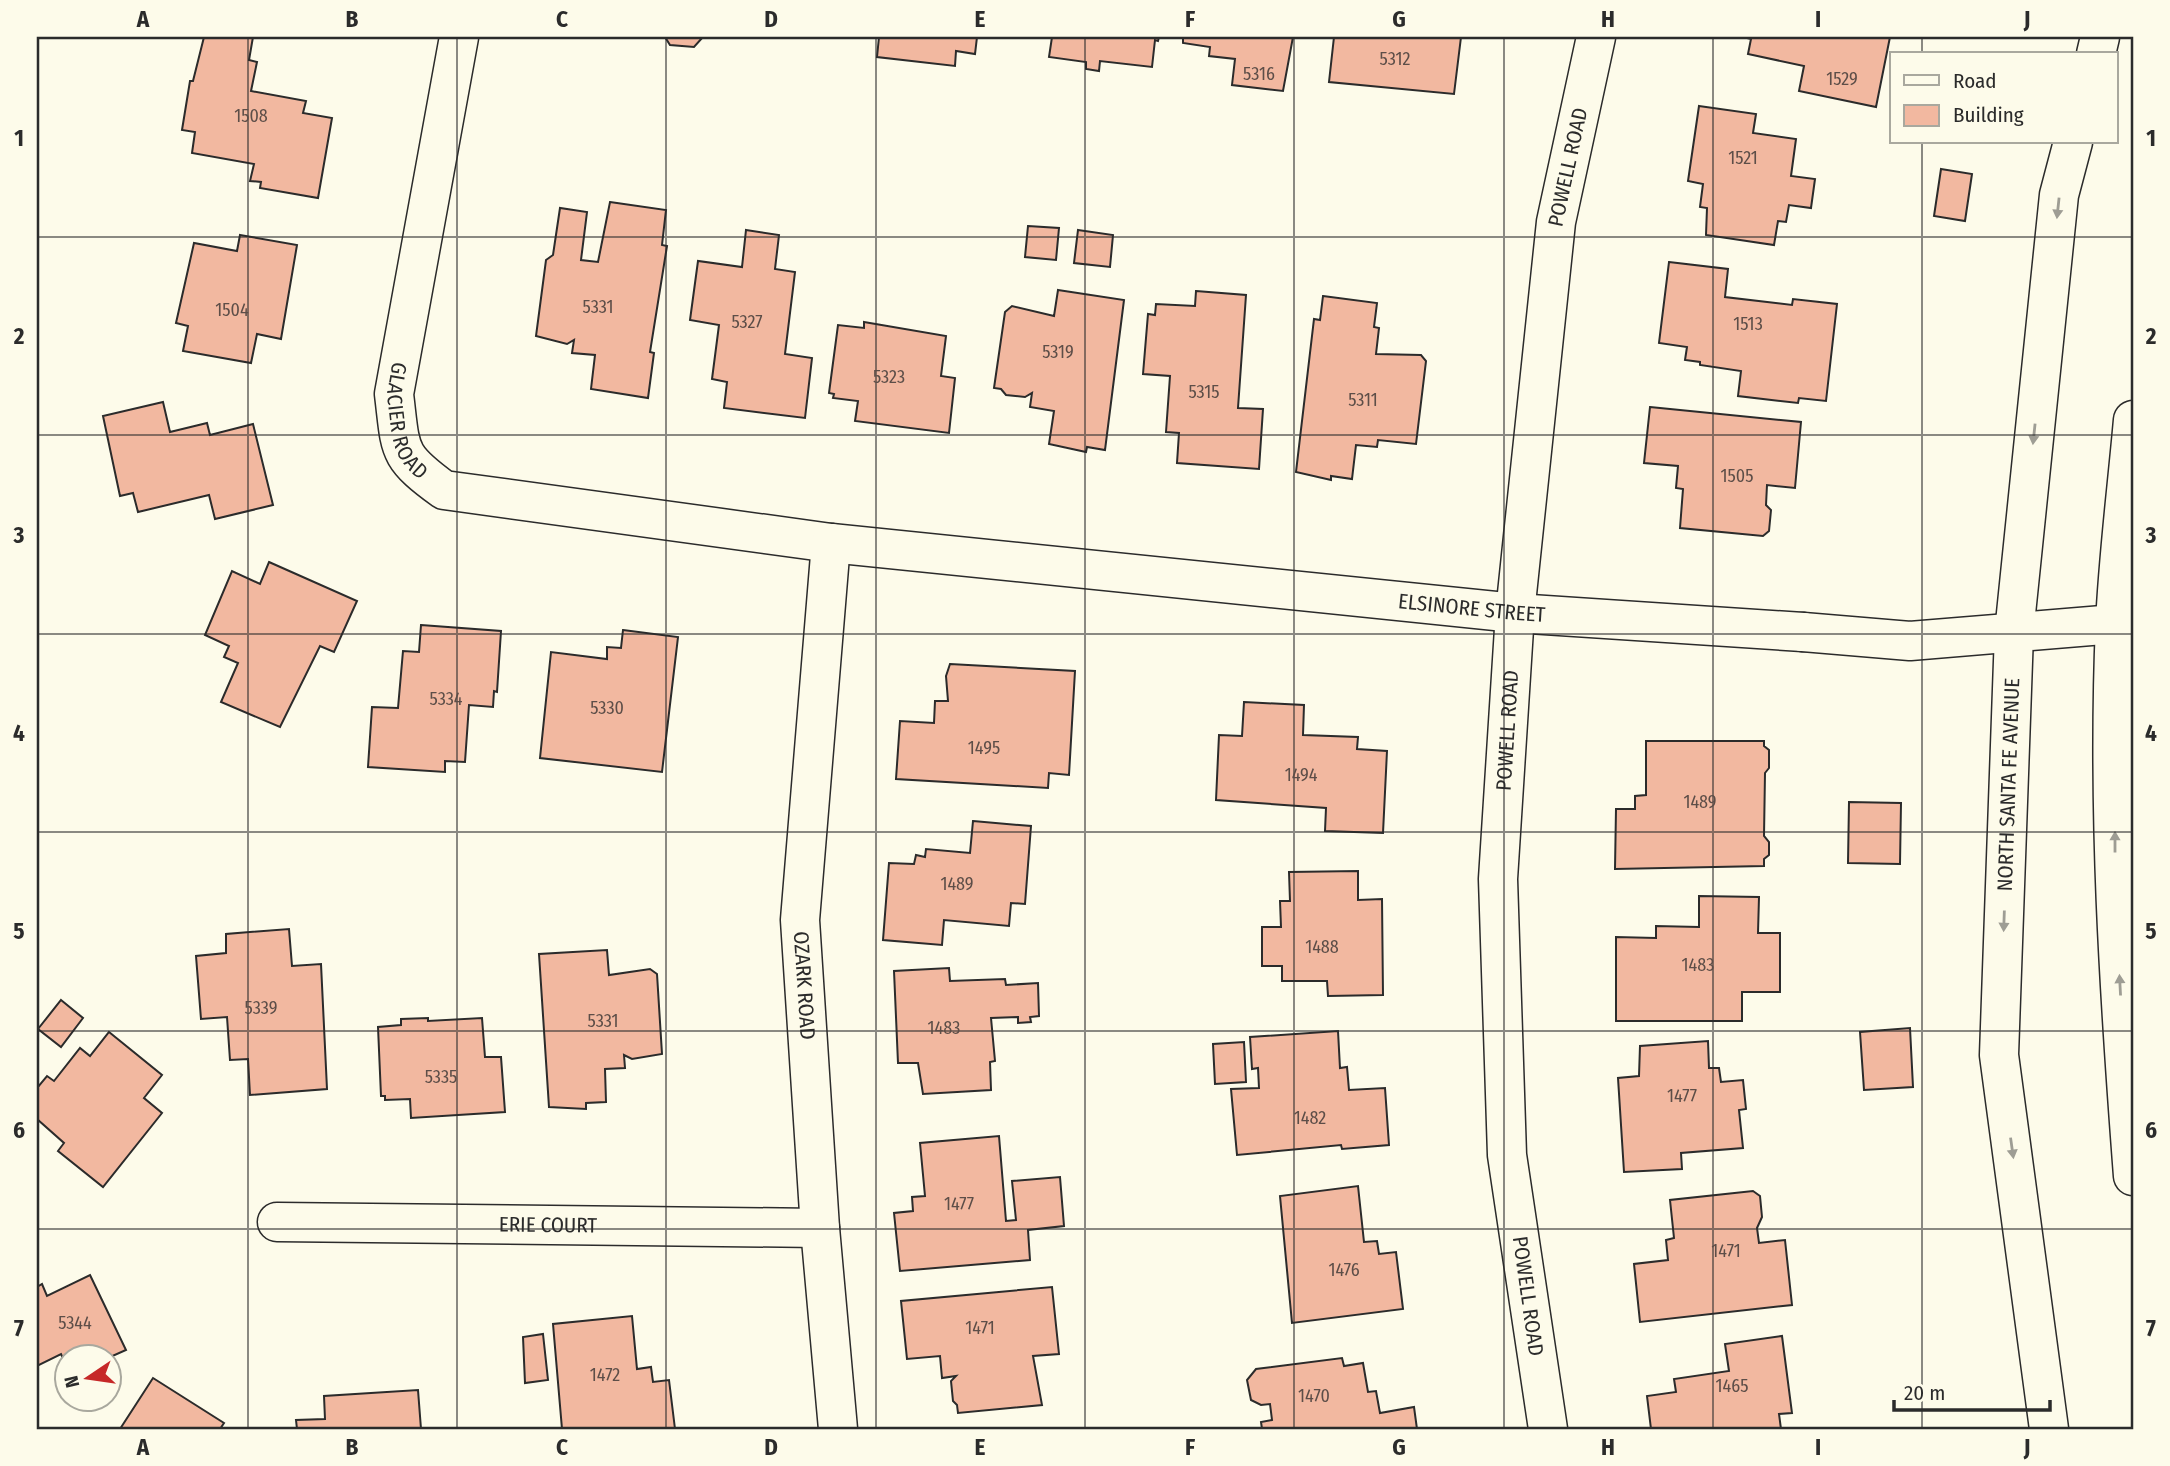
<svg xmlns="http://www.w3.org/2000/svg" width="2170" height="1466" viewBox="0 0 2170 1466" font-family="'Fira Sans Condensed',sans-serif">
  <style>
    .building { fill: #f2b8a0; stroke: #2b2b2b; stroke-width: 2 }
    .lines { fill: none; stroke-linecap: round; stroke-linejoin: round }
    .street-casing { stroke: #2b2b2b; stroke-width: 41 }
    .secondary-casing { stroke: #2b2b2b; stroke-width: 41 }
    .primary-casing { stroke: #2b2b2b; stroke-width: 41 }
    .street { stroke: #fdfbea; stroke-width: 38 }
    .secondary { stroke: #fdfbea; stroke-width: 38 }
    .primary { stroke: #fdfbea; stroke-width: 38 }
    .oneway { fill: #9e9d94 }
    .grid { fill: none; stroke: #2b2b2b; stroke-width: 2; stroke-opacity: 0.55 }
    .labels { text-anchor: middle; stroke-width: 5; stroke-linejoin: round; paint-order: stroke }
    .number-label { font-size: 18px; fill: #5d4e48 }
    .street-label { font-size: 21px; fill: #2b2b2b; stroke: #fdfbea }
    .neatline { fill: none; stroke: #2b2b2b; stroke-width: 2.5 }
    .grid-label { font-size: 23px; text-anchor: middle; font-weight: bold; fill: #2b2b2b }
  </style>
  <rect width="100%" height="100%" fill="#fdfbea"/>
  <!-- building -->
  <g class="building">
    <polygon points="204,37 253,37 249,60 257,62 251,91 306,101 303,113 332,118 318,198 260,188 261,182 250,181 254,164 192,153 195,132 182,130 190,81 193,81"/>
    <polygon points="665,37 703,37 694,47 670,45"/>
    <polygon points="879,37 977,37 975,54 956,51 955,66 877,57"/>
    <polygon points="1052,37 1159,37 1158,41 1155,40 1152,67 1100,61 1099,71 1086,69 1086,62 1049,57"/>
    <polygon points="1183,37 1293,37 1283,91 1232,85 1235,59 1209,56 1210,47 1183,43"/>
    <polygon points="1334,37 1461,37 1454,94 1329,82"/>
    <polygon points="1743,37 1890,37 1876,107 1799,91 1804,66 1748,54 1751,39"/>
    <polygon points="1699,106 1756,114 1753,133 1796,139 1791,176 1815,179 1811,208 1789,205 1786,222 1778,221 1774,245 1706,235 1707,208 1700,207 1703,184 1688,181"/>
    <polygon points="1941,169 1972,174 1965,221 1934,216"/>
    <polygon points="610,202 666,210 662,245 667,246 650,352 654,353 648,398 591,389 595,355 572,353 574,340 567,344 536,336 546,260 553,255 560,208 587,212 581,260 598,262"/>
    <polygon points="1028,226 1059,228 1056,260 1025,257"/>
    <polygon points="746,230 779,235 775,269 795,272 785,354 812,358 805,418 724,408 727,382 712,379 719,325 690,320 698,261 742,267"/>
    <polygon points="1078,230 1113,235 1110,267 1074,263"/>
    <polygon points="240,235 297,245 281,339 257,334 251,363 183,351 188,326 176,323 194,243 237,251"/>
    <polygon points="1669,262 1728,269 1725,297 1792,305 1793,299 1837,304 1826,401 1799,398 1798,403 1738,396 1741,371 1700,365 1700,362 1685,360 1687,347 1659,343"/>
    <polygon points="1058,290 1124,300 1105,450 1087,447 1086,452 1049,444 1054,411 1030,407 1032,393 1025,397 1006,395 1001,389 994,388 1005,312 1012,306 1054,316"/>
    <polygon points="1196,291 1246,295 1238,408 1263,409 1259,469 1177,463 1179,433 1166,432 1170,376 1143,374 1148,314 1155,315 1156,304 1195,306"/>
    <polygon points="1323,296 1377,303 1374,327 1379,328 1376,354 1421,355 1426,361 1416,444 1378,440 1377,447 1356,445 1352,479 1331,476 1331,480 1296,472 1314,319 1320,320"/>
    <polygon points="864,322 946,336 941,376 955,378 949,433 855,421 858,401 833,398 834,394 829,393 838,325 864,328"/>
    <polygon points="163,402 170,432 207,423 210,435 253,424 273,505 215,519 209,495 138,512 133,493 120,496 103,416"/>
    <polygon points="1650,407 1801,422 1795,488 1767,485 1766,505 1771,510 1769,531 1763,536 1680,528 1683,489 1676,488 1678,466 1644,463"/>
    <polygon points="269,562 357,601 334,652 320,646 280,727 221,702 238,663 224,657 229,646 205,635 232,571 260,584"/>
    <polygon points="421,625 501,631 497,692 494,691 493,707 469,705 465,762 445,761 445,772 368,767 372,707 398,708 403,651 419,652"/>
    <polygon points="623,630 678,637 662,772 540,758 551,652 607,659 607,647 621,648"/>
    <polygon points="950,664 1075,671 1069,775 1049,773 1048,788 896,779 900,721 934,723 935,701 948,701 946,676"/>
    <polygon points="1244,702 1304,705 1303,735 1358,737 1357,749 1387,751 1383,833 1325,831 1326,808 1216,800 1219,735 1242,736"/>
    <polygon points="1646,741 1764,741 1764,746 1769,750 1769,768 1765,773 1764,836 1769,842 1769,855 1764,859 1764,866 1615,869 1616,809 1635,809 1635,796 1646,795"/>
    <polygon points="1849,802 1901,803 1900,864 1848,863"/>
    <polygon points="973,821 1031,826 1025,904 1011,903 1009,926 944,920 942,945 883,940 889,863 914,864 916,855 925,857 926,849 970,853"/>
    <polygon points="1358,871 1358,900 1382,899 1383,995 1328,996 1327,981 1282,981 1282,966 1262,966 1262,927 1281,927 1280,901 1290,901 1289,872"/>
    <polygon points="1699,896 1759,897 1758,933 1780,933 1780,992 1742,992 1742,1021 1616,1021 1616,937 1656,938 1656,926 1699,927"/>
    <polygon points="289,929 292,966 321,964 327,1089 250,1095 248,1059 230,1060 227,1017 201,1019 196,956 226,953 226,934"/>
    <polygon points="607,950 609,975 650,969 657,974 662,1054 632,1059 624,1055 625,1068 605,1069 606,1102 586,1103 586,1109 549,1107 539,954"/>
    <polygon points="949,968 950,981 1005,979 1006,985 1038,983 1039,1016 1030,1017 1031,1022 1018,1023 1018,1017 991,1018 995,1061 990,1062 991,1090 923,1094 918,1063 898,1063 894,971"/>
    <polygon points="61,1000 83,1018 61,1047 38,1029"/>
    <polygon points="428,1018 428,1021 482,1018 485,1057 501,1057 505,1112 411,1118 410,1099 385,1100 385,1096 381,1096 378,1027 401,1025 401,1019"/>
    <polygon points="1910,1028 1913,1087 1864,1090 1860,1032"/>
    <polygon points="1338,1031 1340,1068 1347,1067 1349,1090 1385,1088 1389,1145 1342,1149 1341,1145 1237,1155 1231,1089 1259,1088 1258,1068 1252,1069 1250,1037"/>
    <polygon points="109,1032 162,1075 144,1098 162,1113 103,1187 58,1151 64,1143 37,1119 37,1088 47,1076 54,1081 80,1048 90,1056"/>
    <polygon points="1708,1041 1709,1068 1719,1068 1721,1082 1743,1080 1746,1109 1739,1110 1743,1148 1681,1153 1682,1169 1624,1172 1618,1078 1639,1076 1640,1046"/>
    <polygon points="1244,1042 1246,1082 1215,1084 1213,1044"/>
    <polygon points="999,1136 1006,1221 1016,1220 1012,1181 1060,1177 1064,1226 1028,1230 1030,1260 900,1271 894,1213 913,1211 912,1197 925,1196 920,1143"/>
    <polygon points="1358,1186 1364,1242 1377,1241 1379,1254 1396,1252 1403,1309 1292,1323 1280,1196"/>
    <polygon points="1753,1191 1760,1196 1762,1217 1757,1228 1759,1243 1785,1240 1792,1305 1640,1322 1634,1264 1668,1260 1666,1240 1674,1238 1670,1200"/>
    <polygon points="90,1275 126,1350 108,1358 66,1358 66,1365 61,1354 37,1366 37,1287 42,1284 47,1296"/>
    <polygon points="1052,1287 1059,1354 1033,1356 1042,1405 958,1413 957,1405 953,1401 951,1381 956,1376 942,1378 940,1356 907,1359 901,1301"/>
    <polygon points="632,1316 637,1369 651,1367 653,1382 669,1380 675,1429 562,1429 553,1324"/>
    <polygon points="543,1334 548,1380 525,1383 523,1337"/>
    <polygon points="1782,1336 1792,1413 1779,1414 1781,1429 1651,1429 1647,1396 1676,1392 1674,1379 1729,1371 1725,1344"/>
    <polygon points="1342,1358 1344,1366 1363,1363 1368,1392 1376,1391 1380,1413 1414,1407 1417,1429 1262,1429 1261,1422 1272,1420 1270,1404 1261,1405 1251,1400 1247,1380 1256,1369"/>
    <polygon points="153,1378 224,1423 220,1429 120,1429"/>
    <polygon points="418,1390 421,1429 297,1429 296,1420 325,1419 324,1396"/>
  </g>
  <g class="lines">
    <defs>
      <g id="street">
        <path id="s1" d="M459,37L394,394C401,451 396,455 444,490L831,543L1515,613L1803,632"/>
        <path id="s2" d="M831,543L800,920L820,1228L838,1429"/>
        <path id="s3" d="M277,1222L820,1228"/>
        <path id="s4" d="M1548,1429L1507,1155L1498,879L1515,613L1556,222L1596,37"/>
      </g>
      <polyline id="secondary" points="1803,632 1910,641 2115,624 2133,618"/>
      <g id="primary">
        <polyline points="2096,54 2100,37"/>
        <path d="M2133,420C2127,488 2118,557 2115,625C2107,809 2119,993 2133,1176"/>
        <path id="s5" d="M2049,1429L1999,1055L2014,633L2059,195L2073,142"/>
      </g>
    </defs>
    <!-- street casing -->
    <use href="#street" class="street-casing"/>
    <!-- secondary casing -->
    <use href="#secondary" class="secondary-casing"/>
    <!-- primary casing -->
    <use href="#primary" class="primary-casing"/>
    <!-- street -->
    <use href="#street" class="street"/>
    <!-- secondary -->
    <use href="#secondary" class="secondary"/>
    <!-- primary -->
    <use href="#primary" class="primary"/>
  </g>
  <!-- one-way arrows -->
  <defs><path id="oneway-solid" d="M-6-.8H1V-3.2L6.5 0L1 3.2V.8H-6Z" transform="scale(1.75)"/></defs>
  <g class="oneway">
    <use href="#oneway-solid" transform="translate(2058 208) rotate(96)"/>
    <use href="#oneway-solid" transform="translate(2034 434) rotate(96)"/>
    <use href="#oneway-solid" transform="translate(2115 842) rotate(-90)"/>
    <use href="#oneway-solid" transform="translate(2004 921) rotate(92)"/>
    <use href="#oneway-solid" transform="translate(2120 985) rotate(-93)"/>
    <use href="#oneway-solid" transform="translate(2012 1148) rotate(82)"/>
  </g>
  <!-- grid -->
  <path class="grid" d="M248,37V1429M457,37V1429M666,37V1429M876,37V1429M1085,37V1429M1294,37V1429M1504,37V1429M1713,37V1429M1922,37V54M1922,142V1429M37,237H2133M37,435H2133M37,634H2133M37,832H2133M37,1031H2133M37,1229H2133"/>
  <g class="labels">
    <!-- number labels -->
    <g class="number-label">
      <text x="1395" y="65">5312</text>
      <text x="1259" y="80">5316</text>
      <text x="1842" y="85">1529</text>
      <text x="251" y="122">1508</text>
      <text x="1743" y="164">1521</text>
      <text x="598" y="313">5331</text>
      <text x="232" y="316">1504</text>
      <text x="747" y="328">5327</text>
      <text x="1748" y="330">1513</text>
      <text x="1058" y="358">5319</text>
      <text x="889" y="383">5323</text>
      <text x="1204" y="398">5315</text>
      <text x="1363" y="406">5311</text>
      <text x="1737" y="482">1505</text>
      <text x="446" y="705">5334</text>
      <text x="607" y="714">5330</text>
      <text x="984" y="754">1495</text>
      <text x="1301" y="781">1494</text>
      <text x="1700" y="808">1489</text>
      <text x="957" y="890">1489</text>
      <text x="1322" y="953">1488</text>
      <text x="1698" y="971">1483</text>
      <text x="261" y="1014">5339</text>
      <text x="603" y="1027">5331</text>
      <text x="944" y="1034">1483</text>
      <text x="441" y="1083">5335</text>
      <text x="1682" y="1102">1477</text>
      <text x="1310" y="1124">1482</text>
      <text x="959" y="1210">1477</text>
      <text x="1726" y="1257">1471</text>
      <text x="1344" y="1276">1476</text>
      <text x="75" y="1329">5344</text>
      <text x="980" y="1334">1471</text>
      <text x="605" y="1381">1472</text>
      <text x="1732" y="1392">1465</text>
      <text x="1314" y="1402">1470</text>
    </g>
    <!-- street labels -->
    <g class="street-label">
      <text dy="7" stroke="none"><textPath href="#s4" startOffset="1269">POWELL ROAD</textPath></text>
      <text dy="7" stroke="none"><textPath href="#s1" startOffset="392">GLACIER ROAD</textPath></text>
      <text dy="7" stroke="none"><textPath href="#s1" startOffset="1512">ELSINORE STREET</textPath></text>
      <text dy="7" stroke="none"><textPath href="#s4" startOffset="702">POWELL ROAD</textPath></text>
      <text dy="7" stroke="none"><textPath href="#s5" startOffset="648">NORTH SANTA FE AVENUE</textPath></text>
      <text dy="7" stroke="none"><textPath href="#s2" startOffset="444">OZARK ROAD</textPath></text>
      <text dy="7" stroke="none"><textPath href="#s3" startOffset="271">ERIE COURT</textPath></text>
      <text transform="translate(1528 1296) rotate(82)" y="7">POWELL ROAD</text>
    </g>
  </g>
  <!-- border -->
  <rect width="2170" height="1466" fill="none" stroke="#fdfbea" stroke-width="77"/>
  <!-- legend -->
  <rect x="1890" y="52" width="228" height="91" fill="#fdfbea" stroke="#a9a89e" stroke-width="2"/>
  <rect x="1904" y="75" width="35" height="10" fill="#fdfbea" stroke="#a9a89e" stroke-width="2"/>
  <text x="1953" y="88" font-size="21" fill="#2b2b2b">Road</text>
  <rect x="1904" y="105" width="35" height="21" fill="#f2b8a0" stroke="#a9a89e" stroke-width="2"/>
  <text x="1953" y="122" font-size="21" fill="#2b2b2b">Building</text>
  <!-- north arrow -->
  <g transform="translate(88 1378) rotate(257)"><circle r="33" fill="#fdfbea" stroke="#a9a89e" stroke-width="2"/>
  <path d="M0-5L12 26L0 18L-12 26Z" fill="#c62828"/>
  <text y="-10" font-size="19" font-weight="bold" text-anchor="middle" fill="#2b2b2b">N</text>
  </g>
  <!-- scale -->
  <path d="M1894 1400v10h156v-10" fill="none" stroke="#2b2b2b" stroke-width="3.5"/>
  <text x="1904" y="1400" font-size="21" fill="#2b2b2b" stroke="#fdfbea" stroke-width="5" paint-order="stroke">20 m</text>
  <rect x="38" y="38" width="2094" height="1390" class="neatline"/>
  <g class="grid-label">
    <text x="143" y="27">A</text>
    <text x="352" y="27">B</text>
    <text x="562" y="27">C</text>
    <text x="771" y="27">D</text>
    <text x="980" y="27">E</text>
    <text x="1190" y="27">F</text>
    <text x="1399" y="27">G</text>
    <text x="1608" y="27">H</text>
    <text x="1818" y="27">I</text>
    <text x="2027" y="27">J</text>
    <text x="19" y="146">1</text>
    <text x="2151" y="146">1</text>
    <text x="19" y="344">2</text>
    <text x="2151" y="344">2</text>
    <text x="19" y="543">3</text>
    <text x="2151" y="543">3</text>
    <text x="19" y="741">4</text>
    <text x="2151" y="741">4</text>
    <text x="19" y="939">5</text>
    <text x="2151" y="939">5</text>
    <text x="19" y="1138">6</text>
    <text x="2151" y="1138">6</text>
    <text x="19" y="1336">7</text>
    <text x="2151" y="1336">7</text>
    <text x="143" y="1455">A</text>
    <text x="352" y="1455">B</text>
    <text x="562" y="1455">C</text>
    <text x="771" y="1455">D</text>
    <text x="980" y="1455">E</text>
    <text x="1190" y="1455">F</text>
    <text x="1399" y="1455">G</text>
    <text x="1608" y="1455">H</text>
    <text x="1818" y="1455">I</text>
    <text x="2027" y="1455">J</text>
  </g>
</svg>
